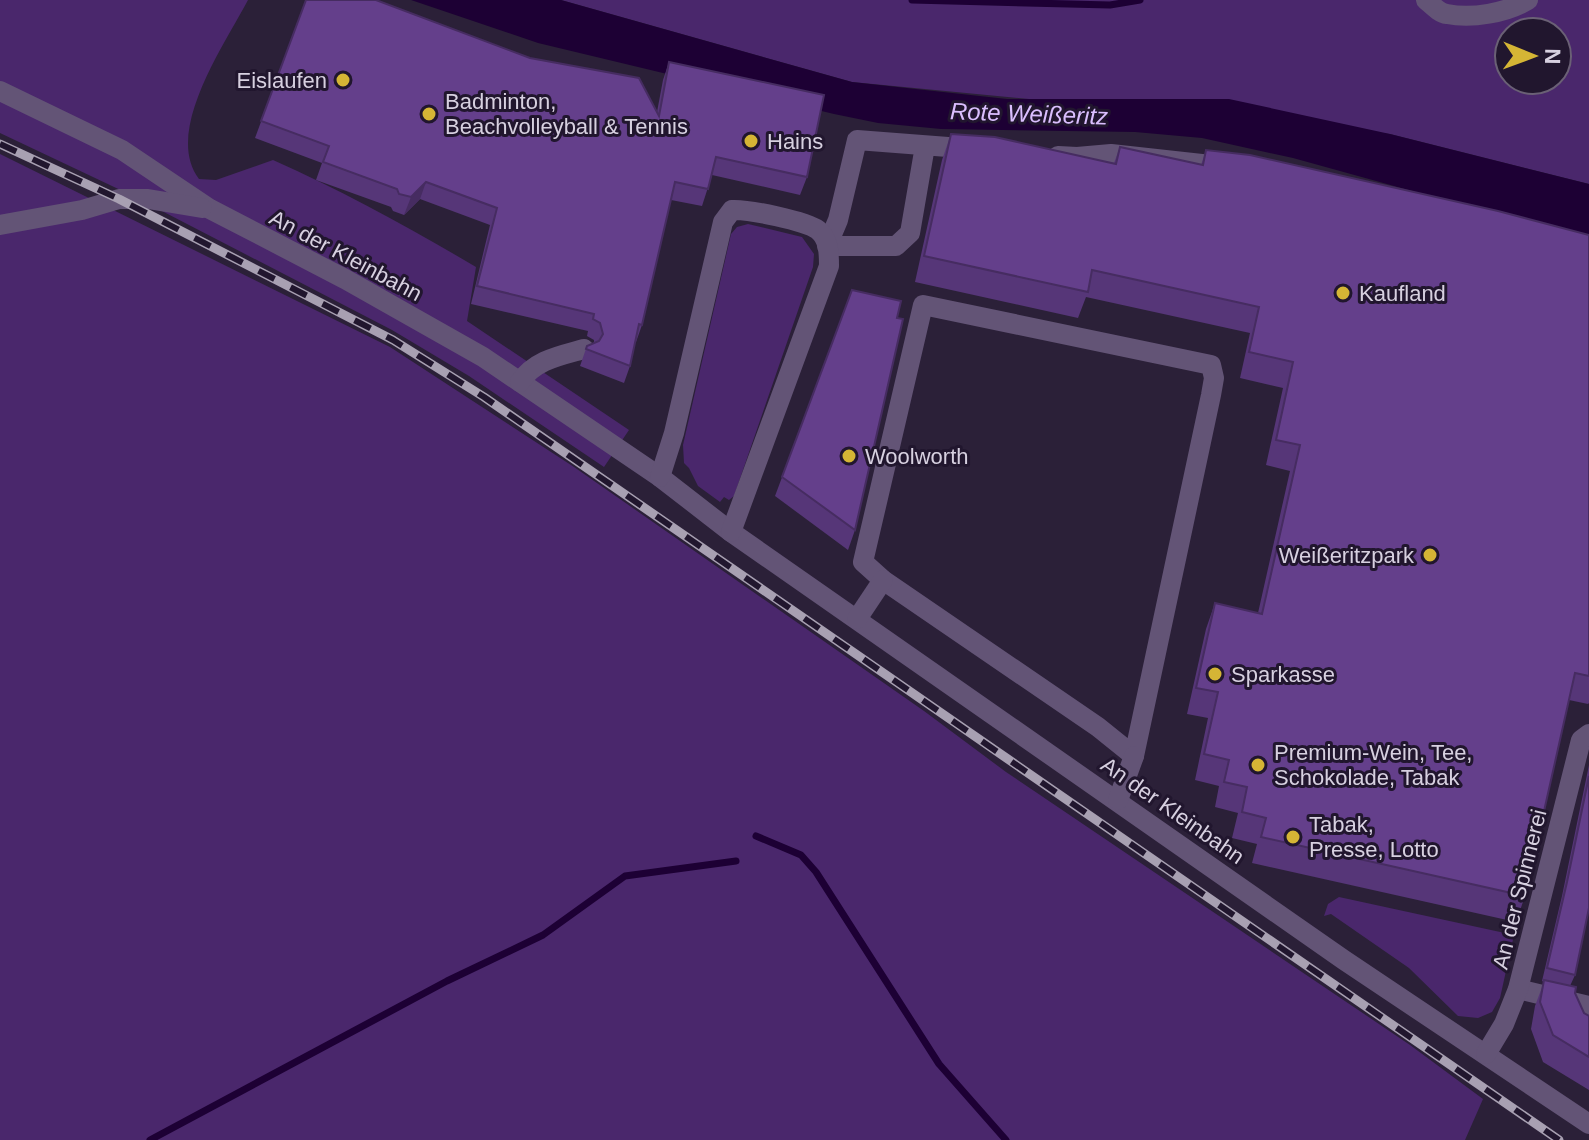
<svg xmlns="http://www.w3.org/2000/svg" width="1589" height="1140" viewBox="0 0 1589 1140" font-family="Arial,sans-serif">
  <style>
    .green { fill: #4a276c; fill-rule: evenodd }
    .water { fill: #1d0034 }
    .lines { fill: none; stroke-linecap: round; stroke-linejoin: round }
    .stream { stroke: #1d0034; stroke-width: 7 }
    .minor { stroke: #635476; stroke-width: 20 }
    .rail-casing { stroke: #a8a0b2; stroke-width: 9 }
    .rail { stroke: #21162e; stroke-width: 6; stroke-dasharray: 18; stroke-linecap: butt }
    .wall { fill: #563678 }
    .shaded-wall { fill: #462c61 }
    .building { fill: #643f8b; stroke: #462c61; stroke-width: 2 }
    .poi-dot { fill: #d5b535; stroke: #21162e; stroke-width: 3 }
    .labels { text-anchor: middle; stroke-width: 6; stroke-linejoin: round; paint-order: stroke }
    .poi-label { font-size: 22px; fill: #d7d0e0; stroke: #21162e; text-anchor: start }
    .street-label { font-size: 22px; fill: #d7d0e0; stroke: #21162e }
    .water-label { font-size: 24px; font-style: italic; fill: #dabefe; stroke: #21162e }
  </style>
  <rect width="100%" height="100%" fill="#2b2038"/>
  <!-- green -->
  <g class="green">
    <path d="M0,0H248C225,44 163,132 199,179L216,180L273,160C343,191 410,228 476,267L467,321L629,430L604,467L469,376L392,330L131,195L0,133Z"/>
    <path d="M561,0H1589V184L1390,134L852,82ZM1509,32H1557V80H1509Z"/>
    <polygon points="0,154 390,347 574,467 924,711 1006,772 1410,1045 1483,1099 1465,1140 0,1140"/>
    <polygon points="748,224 802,237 814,254 813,267 734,496 729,500 724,497 720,502 698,486 689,468 684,463 683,445 731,234 737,227"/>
    <polygon points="1339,897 1514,935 1500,998 1492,1012 1478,1018 1458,1016 1409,968 1331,914 1324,916 1328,904"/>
  </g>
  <!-- water -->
  <polygon class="water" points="411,0 561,0 852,82 1007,99 1229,99 1390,134 1589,184 1589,240 1293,158 1202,138 1135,132 941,129 878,123 834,114 538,43"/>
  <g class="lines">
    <!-- stream -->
    <g class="stream">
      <polyline points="912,0 1110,5 1140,0"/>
      <polyline points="756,836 801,855 816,872 939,1064 1006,1140"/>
      <polyline points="150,1140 447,981 543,935 625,876 736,861"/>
    </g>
    <!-- minor -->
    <g class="minor">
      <path d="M1426,0C1432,5 1439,13 1447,14C1472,19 1506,13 1528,0"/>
      <polyline points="0,91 122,150 210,209 345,279 483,357 660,477 731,532 1344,960 1589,1124"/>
      <polyline points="925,146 910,233 896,246 827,246 838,220 857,140 974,149"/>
      <polyline points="1058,156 1077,157 1111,154 1229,167"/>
      <polyline points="0,225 82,210 119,199 148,199 202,208"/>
      <polygon points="923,305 1211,365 1214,378 1211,395 1134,756 1098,727 883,580 863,562"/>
      <path d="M520,382C535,360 559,356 584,349"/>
      <path d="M660,477L674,433L723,222L732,210C748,209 806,221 818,230C829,239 829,253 829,266L731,532"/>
      <polyline points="857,619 883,580"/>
      <polyline points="1118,800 1134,756"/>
      <polyline points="1518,989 1589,1006"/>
      <polyline points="1486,1054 1504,1024 1518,989 1581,740 1589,734"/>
    </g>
    <defs>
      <polyline id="rail" points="0,144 119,199 393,340 484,397 1559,1140"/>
    </defs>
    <!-- rail casing -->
    <use href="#rail" class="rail-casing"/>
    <!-- rail -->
    <use href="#rail" class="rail"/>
  </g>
  <!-- wall -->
  <g class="wall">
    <polygon points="306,0 657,112 663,80 669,62 807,177 800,195 712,175 702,206 671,200 642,325 636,342 635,342 630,366 624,383 580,366 587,346 594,343 594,340 587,336 588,331 471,304 490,225 420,199 404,215 393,211 391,207 316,180 322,163 255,138"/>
    <polygon points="951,134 1114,163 1120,147 1201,165 1206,150 1589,235 1589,703 1588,704 1569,700 1525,896 1516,922 1252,863 1257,844 1232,838 1238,813 1215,807 1219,786 1195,780 1208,718 1187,714 1206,629 1215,603 1258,613 1290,471 1266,465 1283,388 1240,378 1250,333 1086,297 1078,318 915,282 942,160"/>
    <polygon points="852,290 855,530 848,550 775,496"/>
    <polygon points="1589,765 1589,908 1575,975 1570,986 1584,1013 1589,1016 1589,1090 1543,1062 1531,1029 1535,1006 1544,982 1542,981 1562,896"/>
  </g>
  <!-- shaded-wall -->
  <polygon class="shaded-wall" points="426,182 420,199 404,215 411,197"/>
  <!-- building -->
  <g class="building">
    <polygon points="306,0 376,0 530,58 639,78 659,116 669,62 824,95 807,177 716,157 708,189 675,182 642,325 639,324 630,366 586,349 587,346 599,341 603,334 600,323 593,319 594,314 477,286 497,208 426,182 411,197 399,194 397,189 323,162 329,146 261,121"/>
    <polygon points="951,134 995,137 1116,164 1120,147 1203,165 1206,150 1250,155 1498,211 1589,235 1589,676 1575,673 1525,896 1261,837 1266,818 1242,812 1247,787 1224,782 1229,760 1204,754 1218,692 1196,688 1215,603 1262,614 1300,445 1276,440 1293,362 1249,352 1259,307 1092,270 1088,292 924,256"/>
    <polygon points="852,290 901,301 897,318 903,319 855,530 782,477"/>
    <polygon points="1589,776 1589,908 1575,975 1547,968 1567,882"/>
    <polygon points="1544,980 1576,987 1575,993 1584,1013 1589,1016 1589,1057 1553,1035 1540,1002"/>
  </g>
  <!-- markers -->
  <g class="poi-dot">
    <circle cx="343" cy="80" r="8"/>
    <circle cx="429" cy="114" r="8"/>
    <circle cx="751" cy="141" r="8"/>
    <circle cx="1343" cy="293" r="8"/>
    <circle cx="849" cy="456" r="8"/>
    <circle cx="1430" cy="555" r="8"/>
    <circle cx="1215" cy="674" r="8"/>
    <circle cx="1258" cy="765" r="8"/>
    <circle cx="1293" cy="837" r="8"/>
  </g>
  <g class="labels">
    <!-- poi labels -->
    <g class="poi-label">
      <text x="327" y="88" text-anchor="end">Eislaufen</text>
      <text x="445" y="109">Badminton,<tspan x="445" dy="25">Beachvolleyball &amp; Tennis</tspan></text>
      <text x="767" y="149">Hains</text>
      <text x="1359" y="301">Kaufland</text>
      <text x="865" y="464">Woolworth</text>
      <text x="1414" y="563" text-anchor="end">Weißeritzpark</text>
      <text x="1231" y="682">Sparkasse</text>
      <text x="1274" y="760">Premium-Wein, Tee,<tspan x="1274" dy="25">Schokolade, Tabak</tspan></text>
      <text x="1309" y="832">Tabak,<tspan x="1309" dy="25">Presse, Lotto</tspan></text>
    </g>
    <!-- street labels -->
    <g class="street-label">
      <text transform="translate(346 255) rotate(28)" y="8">An der Kleinbahn</text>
      <text transform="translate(1173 810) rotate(35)" y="8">An der Kleinbahn</text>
      <text transform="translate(1519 889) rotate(-76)" y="8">An der Spinnerei</text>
    </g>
    <!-- water labels -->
    <g class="water-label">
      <text transform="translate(1029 114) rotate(2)" y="8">Rote Weißeritz</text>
    </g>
  </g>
  <!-- north arrow -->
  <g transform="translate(1533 56) rotate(91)"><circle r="38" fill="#21162e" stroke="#6a6075" stroke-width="2"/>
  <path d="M0-6L14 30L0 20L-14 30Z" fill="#d5b535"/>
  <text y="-12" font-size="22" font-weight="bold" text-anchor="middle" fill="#d7d0e0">N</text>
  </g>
</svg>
